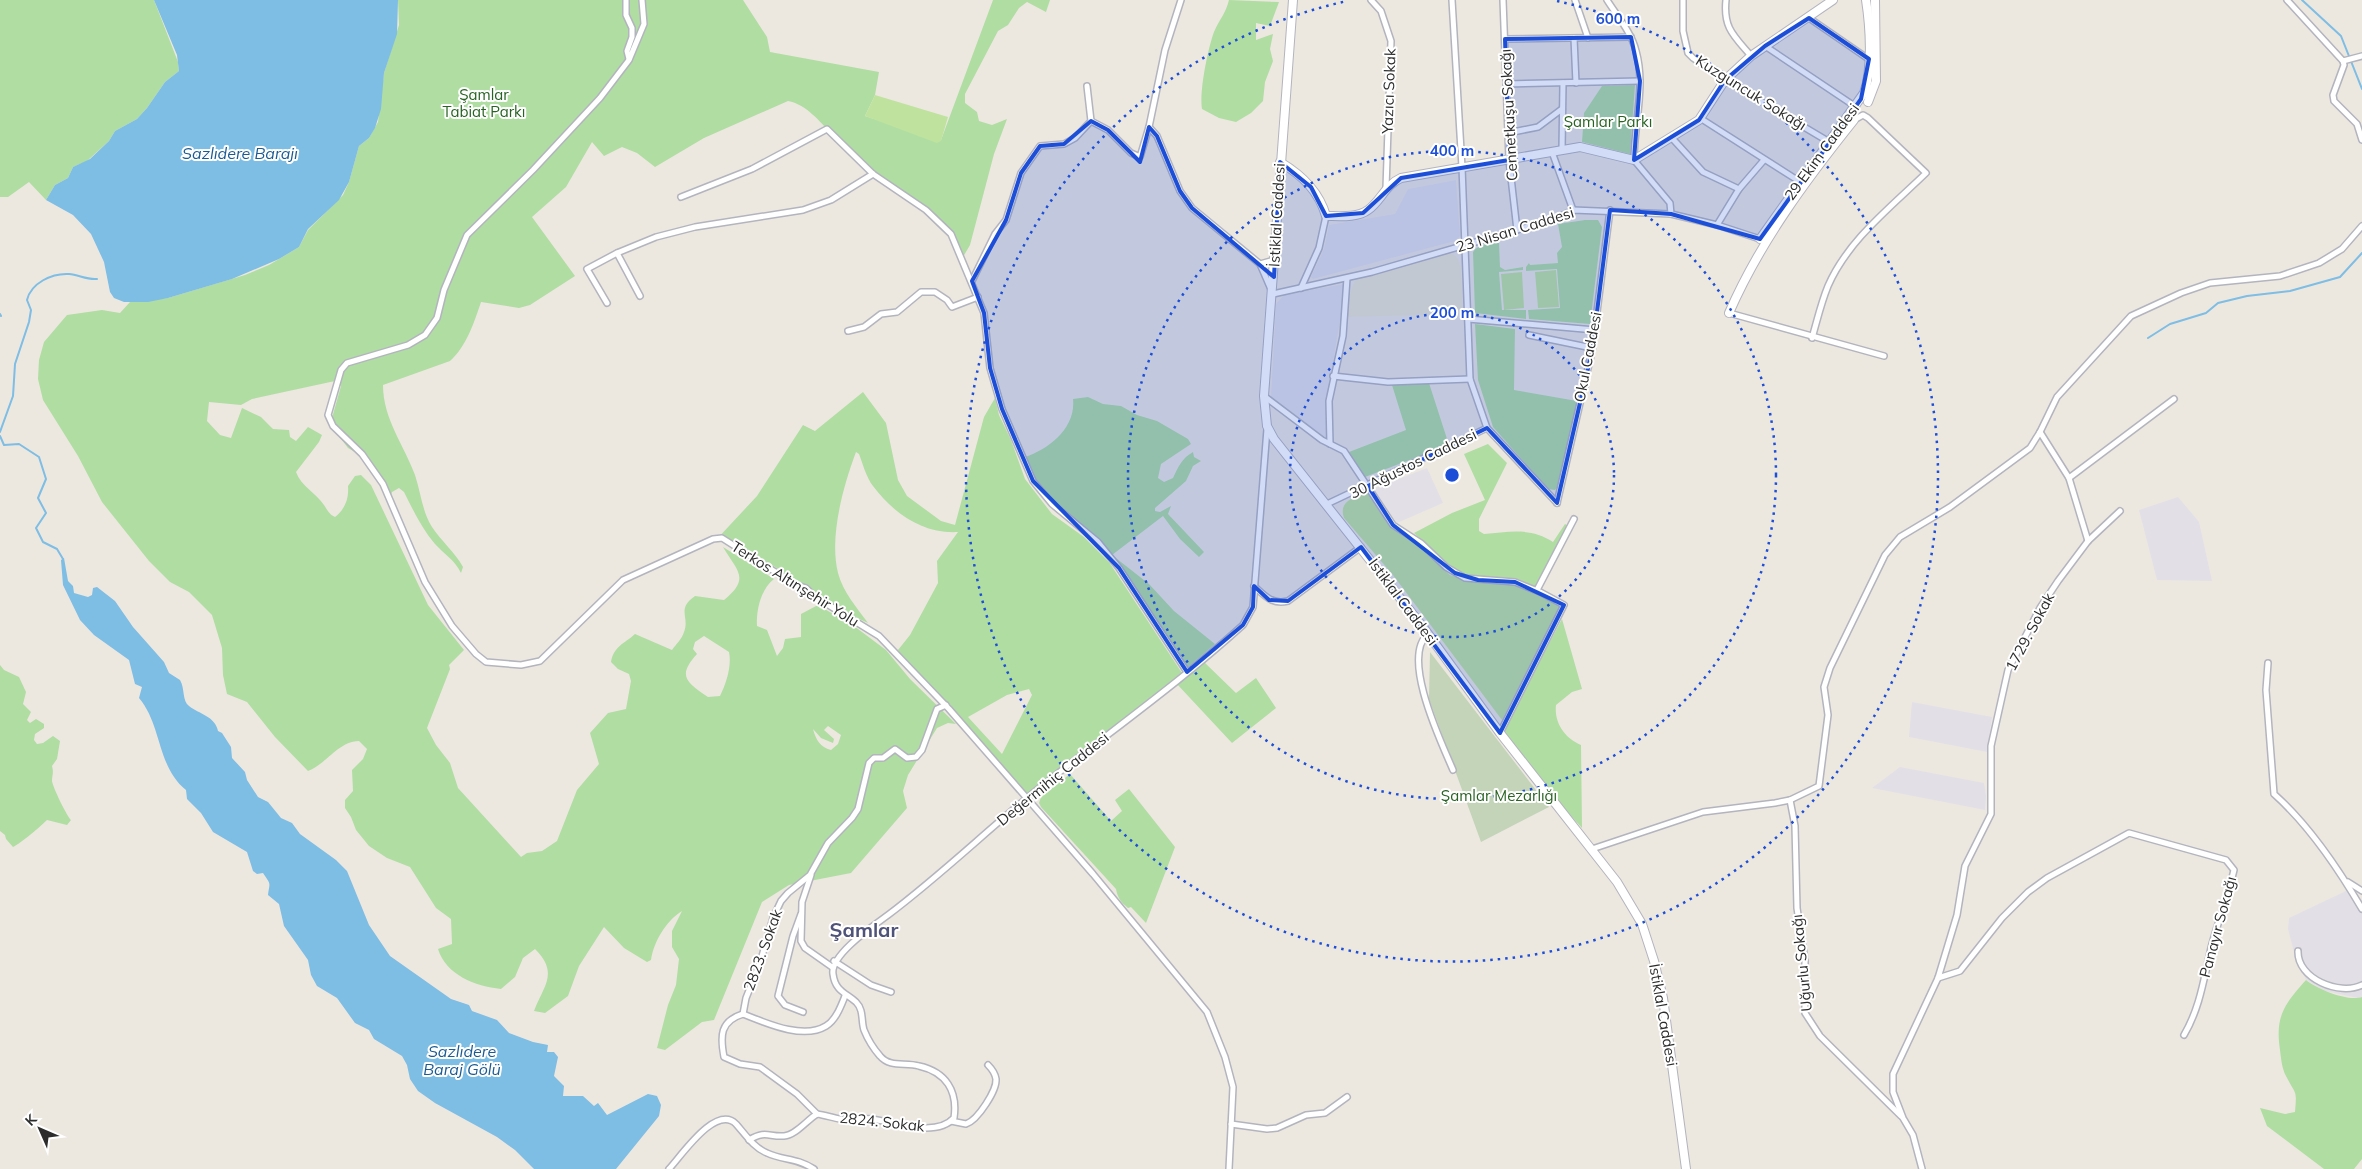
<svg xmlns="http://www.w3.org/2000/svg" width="2362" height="1169" viewBox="0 0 2362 1169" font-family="Mulish,sans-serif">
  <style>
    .industrial { fill: #e2e0e6 }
    .education { fill: #ece6d1 }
    .green { fill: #b0dda2; fill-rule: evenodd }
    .cemetery { fill: #c3d4b9 }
    .pitch { fill: #bfe39f }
    .water { fill: #7ebde4 }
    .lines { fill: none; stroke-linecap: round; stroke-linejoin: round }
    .stream { stroke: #7ebde4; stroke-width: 2 }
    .street-casing { stroke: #b3b4be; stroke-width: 8 }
    .secondary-casing { stroke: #b3b4be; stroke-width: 10 }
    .street { stroke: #fff; stroke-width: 5 }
    .secondary { stroke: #fff; stroke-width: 8 }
    .marked { fill: #1d4ed8; fill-opacity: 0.2; stroke: #1d4ed8; stroke-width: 4; stroke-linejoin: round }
    .ring { fill: none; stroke: #1d4ed8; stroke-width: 2.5; stroke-dasharray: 2.5 5 }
    .labels { text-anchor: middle; stroke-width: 4; stroke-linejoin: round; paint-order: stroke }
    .street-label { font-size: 15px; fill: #2c2c2c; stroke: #fff }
    .park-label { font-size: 15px; fill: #286322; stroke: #fff }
    .water-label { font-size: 16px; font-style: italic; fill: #1b5b92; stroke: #fff }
    .district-label { font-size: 20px; font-weight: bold; fill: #505379; stroke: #fff }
    .centre { fill: #1d4ed8; stroke: #fff; stroke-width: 2.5 }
    .ring-label { font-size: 15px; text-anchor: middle; font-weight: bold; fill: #1d4ed8; stroke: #fff; stroke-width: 4; stroke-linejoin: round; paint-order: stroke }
  </style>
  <rect width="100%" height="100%" fill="#ece8e0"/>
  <!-- industrial -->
  <g class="industrial">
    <polygon points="1456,180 1460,236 1455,241 1313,279 1311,277 1324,249 1329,225 1395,214 1408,189"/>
    <polygon points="1344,284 1346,285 1330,380 1327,439 1271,397 1276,304 1284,295"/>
    <polygon points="1427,468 1443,503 1397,523 1373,489"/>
    <polygon points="2178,497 2199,522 2212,581 2157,580 2139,510"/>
    <polygon points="1912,702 1992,717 1987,752 1909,737"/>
    <polygon points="1900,767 1984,783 1986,796 1985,810 1872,788"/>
    <polygon points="2348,890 2362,900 2362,997 2358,998 2325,991 2306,980 2295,956 2288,929 2289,918"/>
  </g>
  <!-- education -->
  <polygon class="education" points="1452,253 1458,259 1461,268 1463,314 1346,317 1351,290 1356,279"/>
  <!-- green -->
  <g class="green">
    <polygon points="0,0 154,0 178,62 179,71 165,82 147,108 137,119 115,131 109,141 87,161 73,167 68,178 55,185 46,200 29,182 8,197 0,197"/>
    <path d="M398,0H743L767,37L770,52L879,72L875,95L865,116L941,140L993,0H1050L1046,12L1027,2L1019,8L1008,25L998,31L965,94V103L977,112L979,121L992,125L1007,119L994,154L970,245L963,257C955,218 912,204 885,181C867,166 852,148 835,133L832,134C820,122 806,104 788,101L704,138L655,167L637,153L622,147L604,156L592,142L566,187L532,217L575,276L530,305L519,308L481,302C474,323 466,347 450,361L383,385C383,419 404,445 415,475C421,493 422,511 432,527C441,541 455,552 463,567L461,573C455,560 444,554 435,544C422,529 413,510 404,492L399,488L392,492L390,498L369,460L348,448L335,431L332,418L341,386L335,381L252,399L241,405L209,402L207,421L220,435L231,438L242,408L261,417L273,429L289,430L290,437L296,441L308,427L322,435L319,442L296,472C301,486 316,493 324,505C328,511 329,514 335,517C345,509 349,499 348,486L355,476L361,475L371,485L428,605L464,650L449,665L450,669L427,728L436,745L450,763L458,788L521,857L527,853L542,851L557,841L577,790L599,764L590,733L608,713L626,709L631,681L629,674L618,669L611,662C614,646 624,644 635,634L672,650C676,644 682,639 684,632C690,617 676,609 695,596L724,600C751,578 737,571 723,547L774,579C761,589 756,610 757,626L767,630L777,656L783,648L785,639L801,637V614L818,605L858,629L886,650L910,679L956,724L948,723L937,728L908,775L903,791L907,808L851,873L789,885L762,902L714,1020L702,1022L665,1050L657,1048L668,1005L676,985L679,959L672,947V931L682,911C666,921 654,941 651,960L647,962L624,948L604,927L579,966L568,996L545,1013L534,1011C544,985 559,973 535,949L523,958L515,977L501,989C475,986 446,975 438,949L452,944L451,919L436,908L410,867L387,858L369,846L356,830L351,817L345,808V800L353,791L352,770L363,759L367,749L359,741C337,742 328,763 308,771L275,737L247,702L227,694L223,675L222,648L212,615L189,592L170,582L149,561L102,502L78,456L43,400L38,379L39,360L44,342L67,315L102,310L120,313L130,302L168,298L245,275L269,265L299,247L308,230L343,195L349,182L359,146L369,138L378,122L384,73L399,25ZM704,636L729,652C732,666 726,684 720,696L708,697C686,682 677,676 697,654L693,649L695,642ZM828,726L841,735L838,744L831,750C820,747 816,740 813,729L821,738L833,743L834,739L824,730Z"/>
    <path d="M1229,0L1279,2L1270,26L1256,23V40L1273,34L1270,49L1273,61L1265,82L1263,101L1251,113L1236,122L1219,118L1202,109C1199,92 1208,48 1214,32C1219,20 1226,13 1229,0Z"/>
    <polygon points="1635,85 1630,154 1582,142 1584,113 1602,86"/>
    <polygon points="1585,220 1598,220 1602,227 1590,324 1529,319 1528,310 1560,308 1557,269 1526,271 1526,267 1529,263 1530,265 1558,263 1557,253 1562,247 1558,224"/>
    <path d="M1499,243L1500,267L1505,270L1523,267V270L1499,272L1502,310H1526V319L1475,313L1473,252C1479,243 1490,244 1499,243Z"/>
    <polygon points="1475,324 1515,329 1514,390 1577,401 1560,484 1555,490 1548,489 1493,427 1478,380"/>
    <polygon points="1429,383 1449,445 1365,477 1349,452 1406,430 1392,385"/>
    <path d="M863,392L886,423L898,480L907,496L941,521L955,525L984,417L995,398L999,415L1011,440L1025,479L1052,514L1084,537L1109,562L1182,673L1034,794H1028L924,679L910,670L898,650L910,635L938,583L937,561L958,532C923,534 894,514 873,486C866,477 863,464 859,454L856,452C843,487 829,537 838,573C843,592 857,608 868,623C854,616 839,610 827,602C797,582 751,546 716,540L757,496L803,425L815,431ZM1029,689L1032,695L1002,754L968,717L1007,695Z"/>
    <path d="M1088,397L1103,404L1121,406L1137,415L1157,421L1188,439L1191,444L1161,464L1158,478L1164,482L1173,478C1178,467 1182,458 1193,452L1194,457L1201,461L1193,466L1186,481L1155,508V511L1160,512L1171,506L1168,514L1204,552L1199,557L1180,539L1163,516L1112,555L1149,584L1174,611L1215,644L1188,667L1158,628L1135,590L1097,544L1056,512L1039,492L1025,457C1049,449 1076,428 1073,399Z"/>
    <path d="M1488,444L1507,463L1479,519V531L1484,534C1509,532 1531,527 1553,542L1565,524L1572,528L1541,589L1518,579L1475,577L1455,570L1414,533L1452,513L1485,500L1464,454Z"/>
    <path d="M1562,619L1582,689L1572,692L1556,705C1554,723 1565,738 1581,745L1582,828L1551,794L1502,732Z"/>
    <polygon points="1204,662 1236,693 1256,678 1276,708 1232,743 1176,683"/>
    <path d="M0,665L4,670L19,677L26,692L23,704L31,712L27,720L30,723L36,719L44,724V728L35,734L34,740L37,744L43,743L53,736L60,741L57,759L52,766C54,773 52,775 52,781C53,788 67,816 71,820L67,825L47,820C39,828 21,843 13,847L6,839L5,835L0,831Z"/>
    <path d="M1070,774L1111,821L1122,811L1115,800L1129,789L1175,847L1146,923L1131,907L1128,908C1121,902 1118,899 1116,889L1041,807L1039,803L1041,797Z"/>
    <path d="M2306,980C2317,989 2348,1002 2362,997V1159L2354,1169H2324L2267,1126L2260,1108L2285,1114L2295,1112C2297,1088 2296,1096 2286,1076C2282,1069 2281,1058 2280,1050C2275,1016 2284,1005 2306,980Z"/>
  </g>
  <!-- cemetery -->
  <polygon class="cemetery" points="1430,652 1549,807 1481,842 1429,699"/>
  <!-- pitch -->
  <g class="pitch">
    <polygon points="875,95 948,117 941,141 937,143 865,116"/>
    <polygon points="1556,270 1559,307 1538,308 1535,272"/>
    <polygon points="1522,272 1524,308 1504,310 1501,274"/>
    <path d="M1367,492L1389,525L1418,545L1450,575L1473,582L1512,585L1542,595L1560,606L1502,720L1393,575L1344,518C1338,501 1355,497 1367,492Z"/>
  </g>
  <!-- water -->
  <g class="water">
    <polygon points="154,0 398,0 397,34 384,73 381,109 375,128 369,138 359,146 349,182 339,200 308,229 299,247 279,259 232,279 168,298 148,302 124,302 114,298 110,292 104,262 91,234 73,215 46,200 55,185 68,178 73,167 90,159 109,141 115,131 137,119 147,108 165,82 179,71 177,55"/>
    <path d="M64,558L68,581L73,586L74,593L88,597L92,595L93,588L97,587L115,601L133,627L164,662L169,673L180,680C185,688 182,701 189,706C199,714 215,716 218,731L222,733L231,747L232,758L245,772L247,780L258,797L268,802L281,818L292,823L300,834L336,860L347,871L369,925L390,956L451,999L469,1005L472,1011L497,1020L509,1033L533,1042L548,1045L547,1052H554L558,1057L554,1076L564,1086L563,1096H583L594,1106L598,1103L607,1115L648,1094L657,1096L661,1105L659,1116L616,1169H534L515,1150L497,1137L435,1103L418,1091L410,1079L407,1065L402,1056L374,1039L369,1030L355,1023L337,998L317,986L311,975L308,960L284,926L279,904L268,895C270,881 271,885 263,873L257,874L253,871L247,852L213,832L201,813L187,799L186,790C157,767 162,725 139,698L142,687L135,684L129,660L94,635L80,620L63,585L61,560Z"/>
  </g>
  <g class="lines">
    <!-- stream -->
    <g class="stream">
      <polyline points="2302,0 2341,36 2362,89"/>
      <polyline points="0,314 1,316"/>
      <polyline points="2148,338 2170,324 2206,313 2218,303 2247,296 2290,291 2340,277 2362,253"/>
      <path d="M0,432L13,396L15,364L29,322L31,310L27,300C31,283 52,273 69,274C79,275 87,280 97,279"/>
      <polyline points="0,436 4,445 19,444 39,457 46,479 38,498 46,513 36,528 43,542 57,549 63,559"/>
    </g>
    <defs>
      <g id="street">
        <polyline points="626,0 626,15 632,28 632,37 627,51 629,59"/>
        <polyline points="642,0 644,24 629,60 600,98 533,170 467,235 444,290 437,318 425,335 408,345 347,363 341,370 328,415 333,426 362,454 383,484 425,582 452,626 476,654 486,662 521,665 540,661 623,580 713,539 722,538 794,584 806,588 814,596 879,636 949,709 1093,874 1207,1012 1225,1057 1233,1087 1229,1169"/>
        <polyline points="1371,0 1381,11 1391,41 1386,188"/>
        <polyline points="1503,0 1509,160 1517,230"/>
        <polyline points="1575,0 1588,38"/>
        <path d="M1607,0C1617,16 1632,33 1636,51C1646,86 1634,124 1634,160L1670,203L1671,214"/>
        <polyline points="1683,0 1683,31 1688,53 1693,58 1725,80 1831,143"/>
        <path d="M1726,0C1723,28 1734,36 1751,56"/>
        <polyline points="2287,0 2343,61 2344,65 2333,95 2334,101 2357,124 2362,140"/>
        <polyline points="1809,18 1870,60"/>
        <polyline points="1574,38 1576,83"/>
        <polyline points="1505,39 1631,37"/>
        <polyline points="1765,46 1856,107"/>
        <polyline points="2343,61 2362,56"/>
        <polyline points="1506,84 1640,81"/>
        <polyline points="1700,118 1802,183"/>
        <polyline points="1091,121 1108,130 1131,153 1140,157 1149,127 1165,50 1181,0"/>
        <polyline points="1149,127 1157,136 1180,191 1192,208 1260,264 1273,294 1372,272 1555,219 1573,210 1671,214 1717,225 1763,240"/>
        <polyline points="1508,133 1538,127 1562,109"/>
        <polyline points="1671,137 1703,172 1739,189"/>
        <polyline points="1562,150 1563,83"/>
        <polyline points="1552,152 1573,210"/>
        <polyline points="681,197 752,169 827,129 873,174 926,210 951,234 984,313 990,368 1002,409 1033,481 1052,504 1098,542 1119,568 1187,672"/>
        <polyline points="1717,225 1739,189 1764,160"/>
        <polyline points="1260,264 1274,260"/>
        <polyline points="972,281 995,234 1006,220 1021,173 1040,146 1064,144 1075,138 1091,121 1087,86"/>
        <polyline points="1301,288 1319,248 1326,216"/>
        <polyline points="640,296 617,253 656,237 695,227 803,210 831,200 873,174"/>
        <polyline points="607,303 587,269 617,253"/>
        <polyline points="1729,313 1884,356"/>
        <polyline points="1468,319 1595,330"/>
        <polyline points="848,331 864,327 881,314 897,312 921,292 935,292 947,300 952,307 978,297"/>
        <polyline points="1529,335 1592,348"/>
        <path d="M1812,338C1817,321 1821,303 1828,286C1848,240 1891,207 1926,173L1868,118L1863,115L1854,120"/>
        <polyline points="1333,376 1388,382 1470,379"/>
        <polyline points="1264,396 1322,440 1344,451 1393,525 1421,543 1446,567 1465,578 1515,582 1540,592 1564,605 1500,733"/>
        <polyline points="1487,428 1557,503"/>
        <polyline points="2040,432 2069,478 2088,541"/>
        <polyline points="1330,444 1329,401 1343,336 1347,278"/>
        <polyline points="2069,478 2174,399"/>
        <polyline points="1557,503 1592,351 1610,210"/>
        <polyline points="1327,504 1487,428 1470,379 1462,167 1452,0"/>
        <path d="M1254,586C1265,596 1272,605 1288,601L1361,547"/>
        <polyline points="1537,590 1574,519"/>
        <path d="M1428,634C1400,657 1442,744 1453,770"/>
        <path d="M2268,663L2266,690L2274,794C2309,825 2338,868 2362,909"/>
        <polyline points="1790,800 1795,826 1797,908 1805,960 1805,1013 1820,1036 1901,1116"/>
        <polyline points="1592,849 1703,812 1775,803 1790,800 1819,786 1828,715 1824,687 1830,668 1885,555 1900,537 1950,507 2030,448 2040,432 2057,397 2131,316 2181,293 2210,283 2280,276 2319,263 2342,249 2362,226"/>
        <polyline points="811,875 802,902 801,941 805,948 832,967"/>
        <polyline points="2348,882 2362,891"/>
        <polyline points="801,914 793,936 778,996 785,1005 803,1012"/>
        <path d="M2298,951C2297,979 2340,996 2362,985"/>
        <polyline points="834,961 871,985 891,992"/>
        <path d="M1938,978L1960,971L2002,918L2028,892L2047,878L2129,833L2226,860L2234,870C2228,895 2219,919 2212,944C2204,976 2201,1006 2184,1035"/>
        <polyline points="743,1014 746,998 760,963 773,918 781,901 788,893 810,875 828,843 852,818 858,809 869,763 874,758 883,758 895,749 907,758 916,757 922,750 937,709 946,705"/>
        <path d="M743,1014C720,1021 720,1036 724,1057L740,1064L760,1067L797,1094L817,1114"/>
        <path d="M743,1014C766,1023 803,1040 826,1026C836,1020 841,1006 845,996"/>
        <path d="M951,1121L966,1124C978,1120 997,1090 996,1079C995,1073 992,1069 988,1065"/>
        <polyline points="1231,1124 1267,1129 1277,1128 1306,1115 1325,1113 1347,1097"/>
        <path d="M749,1140C766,1130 768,1137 784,1136C796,1135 807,1120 817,1114C825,1115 833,1118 840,1119C851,1120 861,1117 872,1119C894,1122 936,1138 954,1118C958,1091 946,1072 919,1066C905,1062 890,1068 880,1056C873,1048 868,1040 864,1030C861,1021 864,1010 856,1002C846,993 835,991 833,974C830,955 873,926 888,915C936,879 980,837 1027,798C1098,740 1175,687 1243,625L1253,607L1267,429"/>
        <path d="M669,1169C682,1155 716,1104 736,1124C745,1134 754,1148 767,1153C784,1161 795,1157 814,1169"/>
        <polyline points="1922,1169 1913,1135 1903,1118 1893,1092 1893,1074 1938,978 1957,915 1965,866 1991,814 1991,746 2008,670 2040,608 2058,581 2088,541 2120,511"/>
      </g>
      <g id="secondary">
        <polyline points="1293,0 1264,396 1267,426 1274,439 1423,627 1500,733 1617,882 1642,924 1654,961 1663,998 1686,1169"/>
        <polyline points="1868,102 1876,81 1875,0"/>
        <path d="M1280,162C1302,175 1319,191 1326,216C1339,216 1357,218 1368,210C1381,201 1385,185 1401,178L1580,147L1634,160L1699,120L1725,80L1751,56L1833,0"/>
        <path d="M1760,239L1864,93C1873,69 1870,26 1866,0"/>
        <path d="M1729,313C1760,242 1806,180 1854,120"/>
      </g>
    </defs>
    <!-- street casing -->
    <use href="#street" class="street-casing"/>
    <!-- secondary casing -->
    <use href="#secondary" class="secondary-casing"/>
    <!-- street -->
    <use href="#street" class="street"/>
    <!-- secondary -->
    <use href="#secondary" class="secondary"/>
  </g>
  <!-- marked area -->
  <path class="marked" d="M1809,18L1869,59L1861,99L1760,239L1671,214L1610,210L1592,351L1557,503L1487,428L1368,486L1393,525L1455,573L1478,580L1515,582L1564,605L1500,733L1361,547L1288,601L1269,600L1254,586L1253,607L1243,625L1187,672L1119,568L1033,481L1002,409L990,368L984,313L972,281L1006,220L1021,173L1040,146L1064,144L1091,121L1108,130L1140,162L1149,127L1157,136L1180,191L1192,208L1274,277L1280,162L1311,187L1326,216L1363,213L1401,178L1509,160L1505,39L1631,37L1640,81L1634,160L1699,120L1725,80L1765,46Z"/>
  <!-- distance rings -->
  <g class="ring">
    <circle cx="1452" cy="475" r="162"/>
    <circle cx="1452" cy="475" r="324"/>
    <path d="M1557 1A486 486 0 1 1 1347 1"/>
  </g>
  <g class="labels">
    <!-- street labels -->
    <g class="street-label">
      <text transform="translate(1389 91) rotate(-88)" y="5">Yazıcı Sokak</text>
      <text transform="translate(1751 93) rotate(32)" y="5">Kuzguncuk Sokağı</text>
      <text transform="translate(1509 115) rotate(-93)" y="5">Cennetkuşu Sokağı</text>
      <text transform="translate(1822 152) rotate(-54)" y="5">29 Ekim Caddesi</text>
      <text transform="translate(1277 215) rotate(-87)" y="5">İstiklal Caddesi</text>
      <text transform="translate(1515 230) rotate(-17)" y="5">23 Nisan Caddesi</text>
      <text transform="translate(1588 357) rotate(-79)" y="5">Okul Caddesi</text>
      <text transform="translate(1413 464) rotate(-26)" y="5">30 Ağustos Caddesi</text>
      <text transform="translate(795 584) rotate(32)" y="5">Terkos Altınşehir Yolu</text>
      <text transform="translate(1403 602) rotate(53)" y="5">İstiklal Caddesi</text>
      <text transform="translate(2030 632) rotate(-62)" y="5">1729. Sokak</text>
      <text transform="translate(1053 779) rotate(-39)" y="5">Değermihiç Caddesi</text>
      <text transform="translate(2218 927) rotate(-75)" y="5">Panayır Sokağı</text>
      <text transform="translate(763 950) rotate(-70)" y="5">2823. Sokak</text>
      <text transform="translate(1802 963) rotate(-96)" y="5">Uğurlu Sokağı</text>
      <text transform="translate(1663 1015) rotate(80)" y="5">İstiklal Caddesi</text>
      <text transform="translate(882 1122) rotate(6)" y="5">2824. Sokak</text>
    </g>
    <!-- park labels -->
    <g class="park-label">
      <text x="484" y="100">Şamlar<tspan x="484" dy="17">Tabiat Parkı</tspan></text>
      <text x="1608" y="127">Şamlar Parkı</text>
      <text x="1499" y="801">Şamlar Mezarlığı</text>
    </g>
    <!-- water labels -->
    <g class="water-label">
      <text x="240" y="159">Sazlıdere Barajı</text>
      <text x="462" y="1057">Sazlıdere<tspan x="462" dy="18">Baraj Gölü</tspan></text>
    </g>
    <!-- district labels -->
    <g class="district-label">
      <text x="864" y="937">Şamlar</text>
    </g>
  </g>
  <circle cx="1452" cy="475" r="8" class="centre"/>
  <g class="ring-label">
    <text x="1618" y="24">600 m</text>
    <text x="1452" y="156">400 m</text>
    <text x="1452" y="318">200 m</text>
  </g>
  <!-- north arrow -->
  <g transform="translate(40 1129) rotate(315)" stroke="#ffffff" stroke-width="4" paint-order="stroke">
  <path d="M0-4L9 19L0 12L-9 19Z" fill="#2c2c2c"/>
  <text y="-8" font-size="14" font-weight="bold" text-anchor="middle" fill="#2c2c2c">K</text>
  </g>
</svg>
